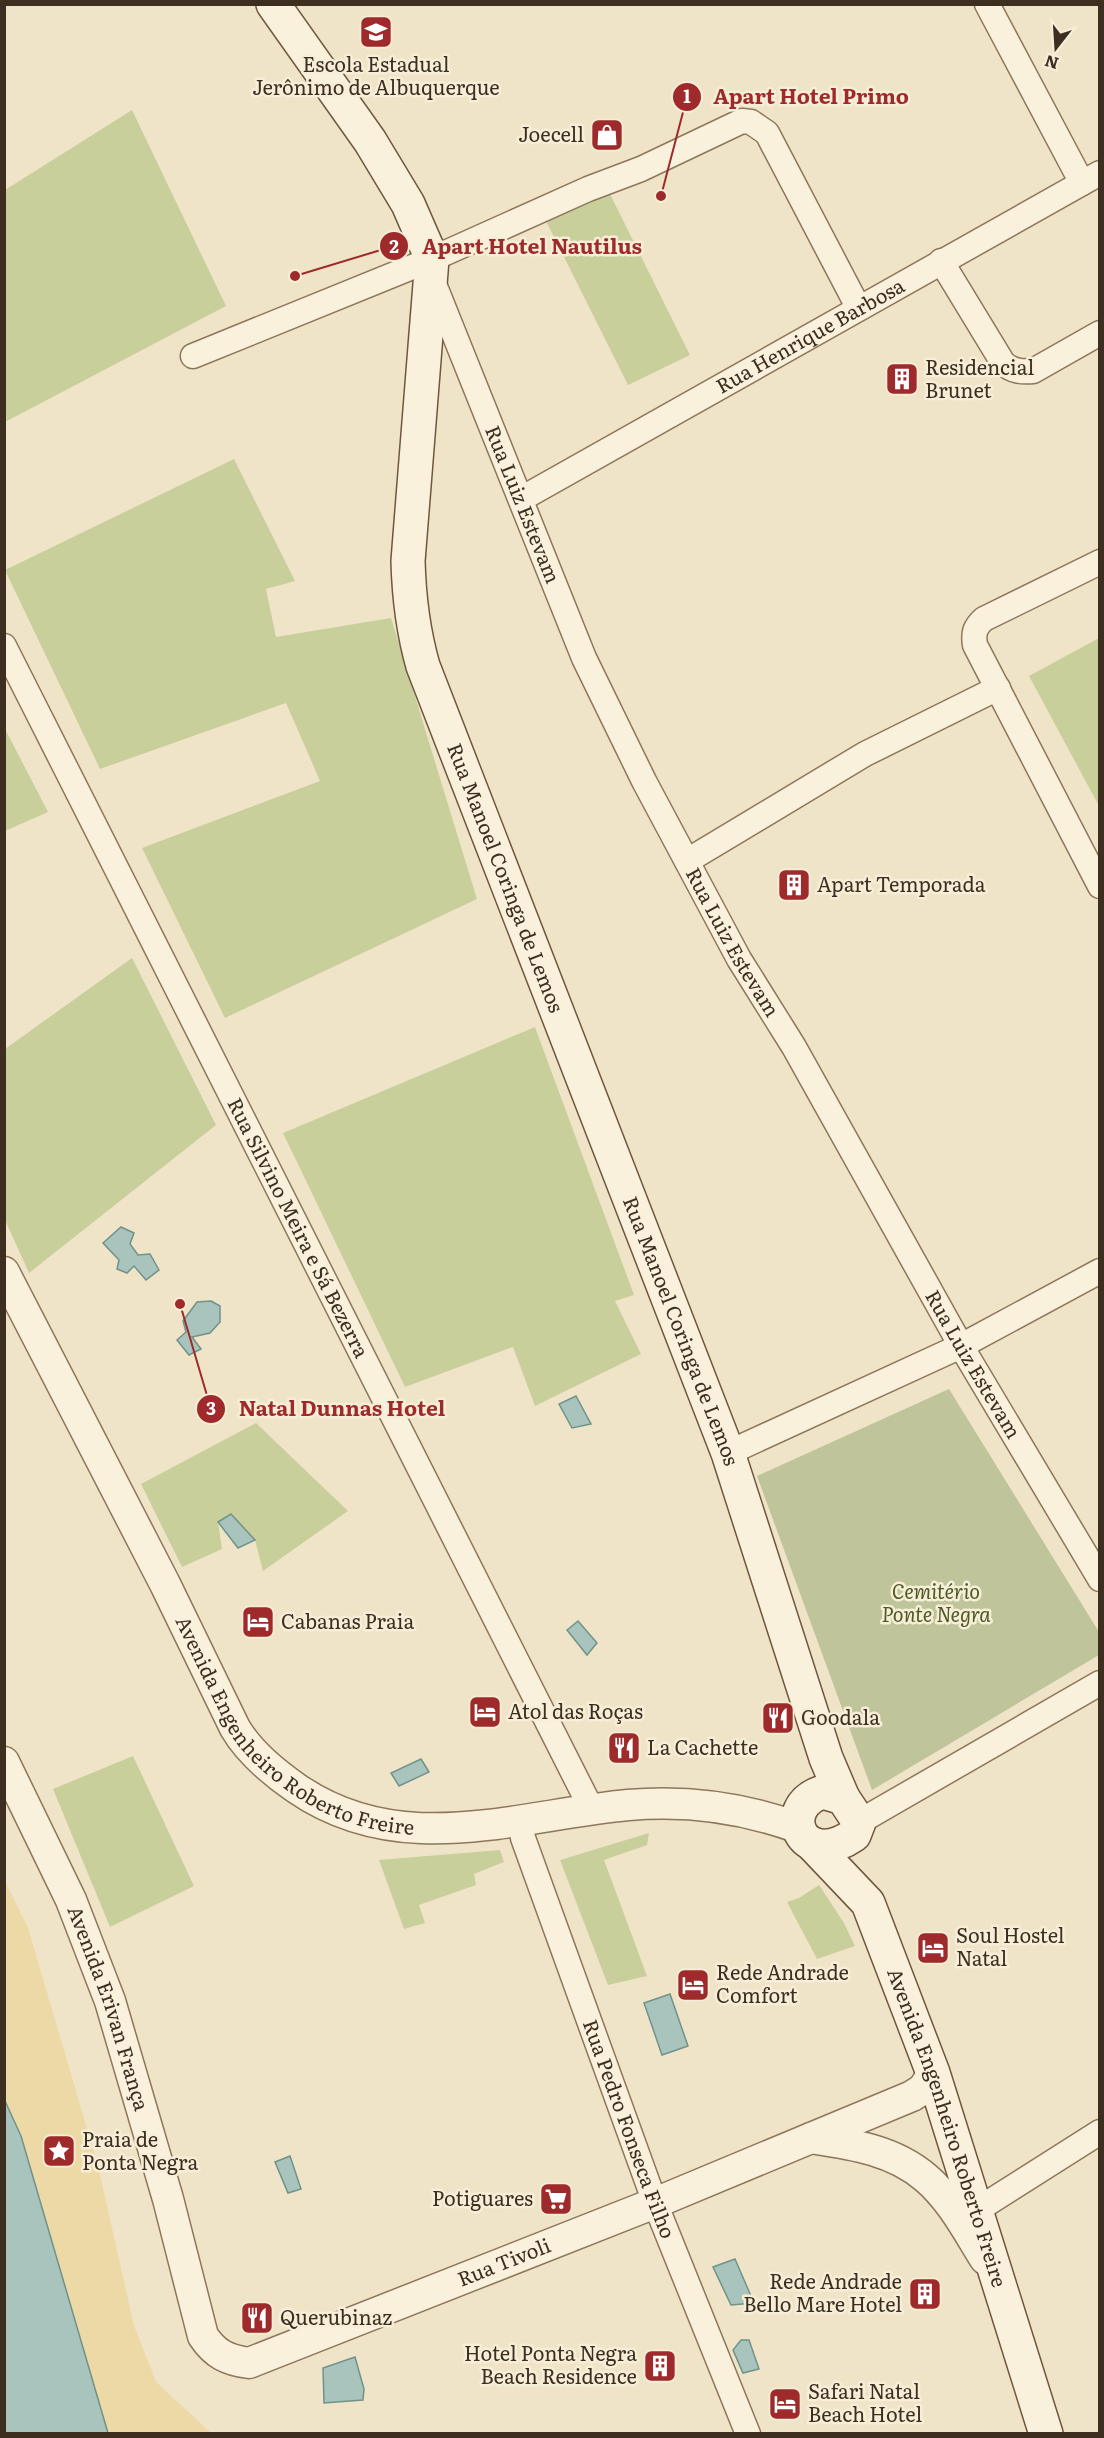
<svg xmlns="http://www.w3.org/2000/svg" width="1104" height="2438" viewBox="0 0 1104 2438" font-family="Literata,serif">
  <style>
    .green { fill: #c9cf9b }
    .sand { fill: #ecd9a5 }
    .cemetery { fill: #bfc49a }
    .water { fill: #a9c4bc; stroke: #6f938a; stroke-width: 1.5 }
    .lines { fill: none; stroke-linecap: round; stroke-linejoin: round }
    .minor-casing { stroke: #8d765c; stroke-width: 27 }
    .tertiary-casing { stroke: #8d765c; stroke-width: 33 }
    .secondary-casing { stroke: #6f573f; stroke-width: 36 }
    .minor { stroke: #faf1dc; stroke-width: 24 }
    .tertiary { stroke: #faf1dc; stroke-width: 30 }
    .secondary { stroke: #faf1dc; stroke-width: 33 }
    .labels { text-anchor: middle; stroke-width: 5; stroke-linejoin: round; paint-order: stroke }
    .poi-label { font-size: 20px; fill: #3d2e20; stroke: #f7eed8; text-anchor: start }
    .street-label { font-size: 20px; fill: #3d2e20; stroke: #f7eed8 }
    .park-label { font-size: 20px; font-style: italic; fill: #4d5a26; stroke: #f7eed8 }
    .leader { fill: none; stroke: #9e2a2b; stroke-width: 2 }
    .callout-dot { fill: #9e2a2b; stroke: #f7eed8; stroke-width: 2 }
    .mark-label { font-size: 18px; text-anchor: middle; font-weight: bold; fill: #fff }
    .callout-label { font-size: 21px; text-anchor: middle; font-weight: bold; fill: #9e2a2b; stroke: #f7eed8; stroke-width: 5; stroke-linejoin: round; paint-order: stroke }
  </style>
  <rect width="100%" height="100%" fill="#f0e4c8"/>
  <!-- green -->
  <g class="green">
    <polygon points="132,110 226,306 5,422 5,190"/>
    <polygon points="606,186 690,355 628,385 544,217"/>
    <polygon points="234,459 295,581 266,589 276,637 391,618 477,899 225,1018 142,848 320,781 286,703 100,769 5,570"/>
    <polygon points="1099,638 1099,806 1029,676"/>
    <polygon points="4,727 48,812 5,831 4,831"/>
    <polygon points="132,958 216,1125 29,1273 5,1220 4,1179 6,1177 4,1174 5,1049"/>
    <polygon points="535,1027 634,1295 615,1301 641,1354 535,1406 513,1347 405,1387 283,1133"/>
    <polygon points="256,1423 348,1511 263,1571 255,1540 230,1514 218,1522 222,1549 182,1567 141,1484"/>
    <polygon points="133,1756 194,1886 110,1927 53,1789"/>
    <polygon points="649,1833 647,1845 604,1860 647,1976 608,1985 560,1860"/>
    <polygon points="500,1850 504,1862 474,1874 476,1885 419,1905 425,1923 404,1929 379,1860"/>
    <polygon points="819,1885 844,1923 855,1946 817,1959 787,1902 799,1898"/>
  </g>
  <!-- sand -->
  <polygon class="sand" points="5,1881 28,1928 98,2166 134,2326 156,2382 211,2433 108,2433 21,2136 5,2101"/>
  <!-- cemetery -->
  <polygon class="cemetery" points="949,1389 1099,1632 1099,1655 872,1790 757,1476"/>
  <!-- water -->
  <g class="water">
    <polygon points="121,1227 134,1233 130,1244 138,1255 150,1254 159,1270 146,1280 134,1266 127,1273 117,1269 119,1260 103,1243"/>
    <polygon points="211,1301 220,1306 220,1322 210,1333 192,1337 201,1349 189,1355 177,1340 186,1332 183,1321 197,1302"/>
    <polygon points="576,1396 591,1424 572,1428 559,1404"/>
    <polygon points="231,1514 255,1540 238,1548 218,1522"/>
    <polygon points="578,1621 597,1643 587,1655 567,1630"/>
    <polygon points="421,1759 429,1772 399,1786 391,1773"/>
    <polygon points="670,1994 688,2046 662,2055 644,2003"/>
    <polygon points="5,2101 21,2136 108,2433 5,2433"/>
    <polygon points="290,2156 301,2189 288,2193 275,2162"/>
    <polygon points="735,2259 754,2303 731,2305 713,2267"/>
    <polygon points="741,2340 749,2340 759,2369 743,2373 733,2350"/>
    <polygon points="355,2357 364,2389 363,2400 324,2403 323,2368"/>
  </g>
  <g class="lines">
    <defs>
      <g id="minor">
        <polyline points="987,4 1082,183"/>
        <path d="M941,261L1003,363C1012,371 1021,372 1033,371L1100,333"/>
        <path id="s1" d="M432,279L584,658L644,781L739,959L794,1047L961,1346L1100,1579"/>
        <polyline points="193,356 432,259 588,189 641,169 742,121 751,122 767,133 858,307"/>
        <path id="s2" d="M521,499L1100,173"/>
        <path d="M1100,562L984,619C975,627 973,633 975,645L1100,886"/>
        <path id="s3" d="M4,646L592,1810"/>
        <polyline points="687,861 865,754 998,688"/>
        <polyline points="728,1453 961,1346 1100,1271"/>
        <path id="s4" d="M520,1821L523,1838L655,2203L748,2434"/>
        <polyline points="859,1822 1100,1683"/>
        <polyline points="977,2210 1100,2132"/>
      </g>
      <g id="tertiary">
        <path id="s5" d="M4,1272L165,1584L235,1728C249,1752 273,1772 296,1788C400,1860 514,1816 628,1805C686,1800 745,1808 799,1828"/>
        <path id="s6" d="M4,1762L71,1900L110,2001L168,2199L203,2336C215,2354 227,2360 249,2363L655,2203L912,2096L923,2089L933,2073"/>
        <path d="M811,2138C851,2144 894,2150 926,2178C951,2199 968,2232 985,2259"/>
      </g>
      <g id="secondary">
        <path id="s7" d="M273,4L370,141L408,204L432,259L408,561C409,598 413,631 423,666L728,1453L826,1758L843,1798"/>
        <path d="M823,1792L843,1798L859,1822L854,1835C800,1872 776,1806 823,1792Z"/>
        <path id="s8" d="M811,1843L868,1903L933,2073L1046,2434"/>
      </g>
    </defs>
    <!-- minor casing -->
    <use href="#minor" class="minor-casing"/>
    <!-- tertiary casing -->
    <use href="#tertiary" class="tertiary-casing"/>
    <!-- secondary casing -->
    <use href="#secondary" class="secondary-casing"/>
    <!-- minor -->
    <use href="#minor" class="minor"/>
    <!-- tertiary -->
    <use href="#tertiary" class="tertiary"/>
    <!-- secondary -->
    <use href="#secondary" class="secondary"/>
  </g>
  <!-- icons -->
  <defs>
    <symbol id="school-square" viewBox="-11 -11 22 22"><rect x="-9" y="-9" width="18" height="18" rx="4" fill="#9e2a2b" stroke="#f7eed8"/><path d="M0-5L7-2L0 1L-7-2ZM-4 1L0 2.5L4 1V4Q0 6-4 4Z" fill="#fff"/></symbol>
    <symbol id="shop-square" viewBox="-11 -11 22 22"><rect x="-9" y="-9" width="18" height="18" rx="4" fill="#9e2a2b" stroke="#f7eed8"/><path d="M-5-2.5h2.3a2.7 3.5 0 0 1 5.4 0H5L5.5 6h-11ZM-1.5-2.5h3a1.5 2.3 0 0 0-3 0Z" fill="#fff"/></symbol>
    <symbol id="building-square" viewBox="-11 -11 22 22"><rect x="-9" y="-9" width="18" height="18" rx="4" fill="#9e2a2b" stroke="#f7eed8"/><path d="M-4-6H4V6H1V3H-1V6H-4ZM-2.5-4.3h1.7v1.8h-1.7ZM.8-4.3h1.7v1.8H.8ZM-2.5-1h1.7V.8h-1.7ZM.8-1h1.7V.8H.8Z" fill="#fff"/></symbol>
    <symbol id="hotel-square" viewBox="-11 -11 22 22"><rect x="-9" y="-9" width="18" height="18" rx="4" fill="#9e2a2b" stroke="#f7eed8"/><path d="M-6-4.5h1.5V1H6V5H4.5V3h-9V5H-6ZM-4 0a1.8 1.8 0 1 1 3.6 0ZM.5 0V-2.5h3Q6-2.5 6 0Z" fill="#fff"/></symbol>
    <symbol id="restaurant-square" viewBox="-11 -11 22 22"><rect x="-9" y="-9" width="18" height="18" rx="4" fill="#9e2a2b" stroke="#f7eed8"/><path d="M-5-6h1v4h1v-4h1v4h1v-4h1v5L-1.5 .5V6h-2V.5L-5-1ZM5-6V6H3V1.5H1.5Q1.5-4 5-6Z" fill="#fff"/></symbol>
    <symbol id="sight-square" viewBox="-11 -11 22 22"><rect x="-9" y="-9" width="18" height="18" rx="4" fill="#9e2a2b" stroke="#f7eed8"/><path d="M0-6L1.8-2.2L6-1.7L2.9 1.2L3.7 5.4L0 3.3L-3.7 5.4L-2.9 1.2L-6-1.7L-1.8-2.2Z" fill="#fff"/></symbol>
    <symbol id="supermarket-square" viewBox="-11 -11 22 22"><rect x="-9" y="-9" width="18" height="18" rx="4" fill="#9e2a2b" stroke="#f7eed8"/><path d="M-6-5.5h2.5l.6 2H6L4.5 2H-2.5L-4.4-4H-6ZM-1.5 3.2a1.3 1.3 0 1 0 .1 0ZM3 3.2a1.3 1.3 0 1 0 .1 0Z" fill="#fff"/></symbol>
  </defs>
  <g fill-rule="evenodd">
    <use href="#school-square" x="357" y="13" width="38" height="38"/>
    <use href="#shop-square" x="588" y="116" width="38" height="38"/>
    <use href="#building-square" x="883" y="360" width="38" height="38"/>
    <use href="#building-square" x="775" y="866" width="38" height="38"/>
    <use href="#hotel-square" x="239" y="1603" width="38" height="38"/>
    <use href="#hotel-square" x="466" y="1693" width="38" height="38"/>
    <use href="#restaurant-square" x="759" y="1699" width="38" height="38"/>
    <use href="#restaurant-square" x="605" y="1729" width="38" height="38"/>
    <use href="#hotel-square" x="914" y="1929" width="38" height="38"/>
    <use href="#hotel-square" x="674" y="1966" width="38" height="38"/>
    <use href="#sight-square" x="40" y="2132" width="38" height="38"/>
    <use href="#supermarket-square" x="537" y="2180" width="38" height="38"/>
    <use href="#building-square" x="906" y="2275" width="38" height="38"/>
    <use href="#restaurant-square" x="238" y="2299" width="38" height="38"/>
    <use href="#building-square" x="641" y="2347" width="38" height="38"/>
    <use href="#hotel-square" x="766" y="2385" width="38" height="38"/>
  </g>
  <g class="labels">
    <!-- poi labels -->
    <g class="poi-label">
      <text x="376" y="72" text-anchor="middle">Escola Estadual<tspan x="376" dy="23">Jerônimo de Albuquerque</tspan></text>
      <text x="584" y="142" text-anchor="end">Joecell</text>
      <text x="925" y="375">Residencial<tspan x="925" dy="23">Brunet</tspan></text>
      <text x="817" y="892">Apart Temporada</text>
      <text x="281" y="1629">Cabanas Praia</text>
      <text x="508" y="1719">Atol das Roças</text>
      <text x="801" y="1725">Goodala</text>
      <text x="647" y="1755">La Cachette</text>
      <text x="956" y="1943">Soul Hostel<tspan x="956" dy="23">Natal</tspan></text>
      <text x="716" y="1980">Rede Andrade<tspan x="716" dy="23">Comfort</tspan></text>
      <text x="82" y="2147">Praia de<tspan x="82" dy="23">Ponta Negra</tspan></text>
      <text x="533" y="2206" text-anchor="end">Potiguares</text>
      <text x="902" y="2289" text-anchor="end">Rede Andrade<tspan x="902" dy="23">Bello Mare Hotel</tspan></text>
      <text x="280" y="2325">Querubinaz</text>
      <text x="637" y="2361" text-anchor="end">Hotel Ponta Negra<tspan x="637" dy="23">Beach Residence</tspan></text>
      <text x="808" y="2399">Safari Natal<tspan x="808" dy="23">Beach Hotel</tspan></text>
    </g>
    <!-- street labels -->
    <g class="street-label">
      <text dy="7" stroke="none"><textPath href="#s2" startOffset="332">Rua Henrique Barbosa</textPath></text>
      <text dy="7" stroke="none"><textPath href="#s1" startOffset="243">Rua Luiz Estevam</textPath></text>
      <text dy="7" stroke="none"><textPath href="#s7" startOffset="938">Rua Manoel Coringa de Lemos</textPath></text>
      <text dy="7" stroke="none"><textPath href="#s1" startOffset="729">Rua Luiz Estevam</textPath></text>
      <text dy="7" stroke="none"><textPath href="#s3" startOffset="652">Rua Silvino Meira e Sá Bezerra</textPath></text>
      <text dy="7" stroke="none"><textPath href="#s7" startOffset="1424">Rua Manoel Coringa de Lemos</textPath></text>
      <text dy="7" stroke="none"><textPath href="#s1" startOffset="1215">Rua Luiz Estevam</textPath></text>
      <text dy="7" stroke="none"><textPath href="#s5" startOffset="556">Avenida Engenheiro Roberto Freire</textPath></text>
      <text dy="7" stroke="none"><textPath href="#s6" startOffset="268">Avenida Erivan França</textPath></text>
      <text dy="7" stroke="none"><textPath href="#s8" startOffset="321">Avenida Engenheiro Roberto Freire</textPath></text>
      <text dy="7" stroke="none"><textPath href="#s4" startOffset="327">Rua Pedro Fonseca Filho</textPath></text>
      <text dy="7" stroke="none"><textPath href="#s6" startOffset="939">Rua Tivoli</textPath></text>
    </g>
    <!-- park labels -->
    <g class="park-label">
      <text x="936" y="1599">Cemitério<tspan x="936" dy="23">Ponte Negra</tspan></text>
    </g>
  </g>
  <!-- callouts -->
  <path class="leader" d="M661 196L687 97M295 276L394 246M180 1304L211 1409"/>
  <g class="callout-dot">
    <circle cx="661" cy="196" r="6"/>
    <circle cx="295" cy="276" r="6"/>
    <circle cx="180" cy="1304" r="6"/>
    <circle cx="687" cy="97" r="15"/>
    <circle cx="394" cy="246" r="15"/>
    <circle cx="211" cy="1409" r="15"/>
  </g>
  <g class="mark-label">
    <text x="687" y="103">1</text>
    <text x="394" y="253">2</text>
    <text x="211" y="1415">3</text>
  </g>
  <g class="callout-label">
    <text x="811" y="104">Apart Hotel Primo</text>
    <text x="532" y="254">Apart Hotel Nautilus</text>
    <text x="342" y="1416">Natal Dunnas Hotel</text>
  </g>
  <!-- border -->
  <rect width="1104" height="2438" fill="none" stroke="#3d2e20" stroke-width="12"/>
  <!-- north arrow -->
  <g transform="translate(1056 48) rotate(197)" stroke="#f7eed8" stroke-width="4.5" paint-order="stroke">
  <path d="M0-4.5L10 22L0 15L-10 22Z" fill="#3d2e20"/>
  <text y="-9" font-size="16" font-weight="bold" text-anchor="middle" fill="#3d2e20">N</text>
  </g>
</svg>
